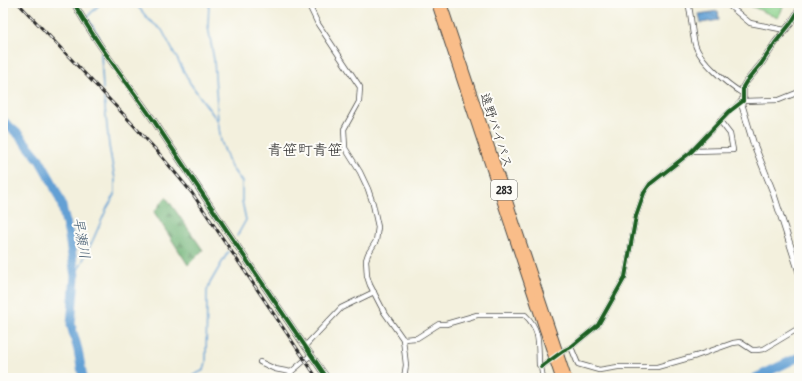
<svg xmlns="http://www.w3.org/2000/svg" width="802" height="381" viewBox="0 0 802 381" font-family="'Patrick Hand','Klee One',sans-serif">
  <style>
    .forest { fill: url(#forest-firs); stroke: #4d6f51 }
    .garden { fill: #8ad18b; stroke: #5a7e5b }
    .water { fill: url(#water-waves); stroke: #486680 }
    .lines { fill: none; stroke-linecap: round; stroke-linejoin: round }
    .stream { stroke: #64a0d4; stroke-width: 1.5 }
    .river { stroke: #64a0d4; stroke-width: 9 }
    .minor-casing { stroke: #494946; stroke-width: 6 }
    .tertiary-casing { stroke: #494946; stroke-width: 7 }
    .trunk-casing { stroke: #494946; stroke-width: 10 }
    .minor { stroke: #fff; stroke-width: 4.5 }
    .tertiary { stroke: #fff; stroke-width: 5.5 }
    .trunk { stroke: #f9bd89; stroke-width: 8 }
    .rail-casing { stroke: #2b2b2b; stroke-width: 3 }
    .rail { stroke: #fdfcf7; stroke-width: 1.5; stroke-dasharray: 4.5; stroke-linecap: butt }
    .cycleway-casing { stroke: #fdfcf7; stroke-width: 6 }
    .cycleway { stroke: #1b5e20; stroke-width: 4 }
    .labels { text-anchor: middle; stroke-width: 4; stroke-linejoin: round; paint-order: stroke }
    .shield { fill: #fdfcf7; stroke: #6a6a68; stroke-width: 1 }
    .shield-label { font-size: 12px; font-weight: bold; fill: #2b2b2b }
    .street-label { font-size: 13px; fill: #2b2b2b; stroke: #fdfcf7 }
    .water-label { font-size: 14px; font-style: italic; fill: #425a6f; stroke: #fdfcf7 }
    .quarter-label { font-size: 15px; fill: #2b2b2b; stroke: #fdfcf7 }
  </style>
  <defs>
    <pattern id="forest-firs" width="22" height="20" patternUnits="userSpaceOnUse"><rect width="22" height="20" fill="#6fb377"/><path d="M5 1l3.5 6h-7zM16 11l3.5 6h-7z" fill="#5b9262"/></pattern>
    <pattern id="water-waves" width="16" height="10" patternUnits="userSpaceOnUse"><rect width="16" height="10" fill="#64a0d4"/><path d="M0 5q4-4 8 0t8 0" fill="none" stroke="#5383ac"/></pattern>
  </defs>
  <rect width="100%" height="100%" fill="#fdfcf7"/>
  <filter id="ink" filterUnits="userSpaceOnUse"><feTurbulence type="fractalNoise" baseFrequency=".025" numOctaves="2"/><feDisplacementMap in="SourceGraphic" scale="8" xChannelSelector="R" yChannelSelector="G"/><feConvolveMatrix kernelMatrix="1 2 1 2 8 2 1 2 1" color-interpolation-filters="sRGB"/></filter>
  <filter id="wash" filterUnits="userSpaceOnUse"><feTurbulence type="fractalNoise" baseFrequency=".012" numOctaves="4" result="noise"/><feDisplacementMap in="SourceGraphic" scale="16" xChannelSelector="R" yChannelSelector="G"/><feGaussianBlur stdDeviation="0.9" result="paint"/><feColorMatrix in="noise" values="0 0 0 0 0 0 0 0 0 0 0 0 0 0 0 0 0 1.4 0 .05"/><feComposite in="paint" operator="in"/></filter>
  <g filter="url(#wash)">
    <rect width="100%" height="100%" fill="#f3f0dd"/>
    <!-- forest -->
    <polygon class="forest" points="166,197 203,250 188,265 154,212"/>
    <!-- garden -->
    <polygon class="garden" points="744,3 785,3 778,18"/>
    <!-- water -->
    <polygon class="water" points="718,11 719,20 701,23 699,14"/>
    <g class="lines">
      <!-- stream -->
      <g class="stream">
        <polyline points="135,3 149,20 162,30 190,83 217,120"/>
        <polyline points="209,3 208,26 214,60 218,121 221,141 231,167 242,182 242,201 246,220 237,236"/>
        <polyline points="100,38 87,17 101,3"/>
        <polyline points="101,53 103,89"/>
        <polyline points="75,276 92,242 107,208 115,195 115,179 109,146 104,98"/>
        <polyline points="188,378 204,370 206,362 207,291 210,283 228,252"/>
      </g>
      <!-- river -->
      <g class="river">
        <polyline points="3,121 18,134 39,159 52,182 61,202 69,236 75,276 71,325 78,350 83,378"/>
        <polyline points="755,378 799,357"/>
      </g>
    </g>
  </g>
  <g filter="url(#ink)">
    <g class="lines">
      <defs>
        <g id="minor">
          <polyline points="308,3 318,24 360,87 359,102 344,129 345,148 360,172 368,189 373,204 378,227 376,241 368,254 366,260 367,276 370,285 384,312 403,339 406,365 404,378"/>
          <path d="M688,3C692,16 691,30 695,44C699,60 728,85 742,93"/>
          <polyline points="726,3 750,23 785,30"/>
          <polyline points="743,101 779,100 799,92"/>
          <polyline points="692,151 733,150 730,134 720,121"/>
          <path d="M403,339L417,338L439,324H446L477,315H525C541,330 538,344 539,365L541,367L543,378"/>
          <polyline points="305,346 341,308 374,292"/>
          <polyline points="571,347 578,364 599,370 618,367 657,367 696,356 733,343 740,342 752,350 757,350 764,349 799,328"/>
          <polyline points="260,362 275,369 291,372"/>
          <polyline points="541,367 563,351 571,347 598,325 625,277 636,216 644,193 650,184 691,152 730,111 741,102"/>
          <polyline points="292,378 291,376 291,372 311,355"/>
        </g>
        <g id="tertiary">
          <path d="M74,3C97,45 127,82 154,121C211,207 268,293 327,378"/>
          <polyline points="799,10 791,23 775,43 761,64 746,82 743,87 743,101 741,102 753,142 773,192 799,272"/>
        </g>
        <g id="trunk">
          <polyline points="436,3 560,378"/>
          <polyline points="442,3 567,378"/>
        </g>
      </defs>
      <!-- minor casing -->
      <use href="#minor" class="minor-casing"/>
      <!-- tertiary casing -->
      <use href="#tertiary" class="tertiary-casing"/>
      <!-- trunk casing -->
      <use href="#trunk" class="trunk-casing"/>
      <!-- minor -->
      <use href="#minor" class="minor"/>
      <!-- tertiary -->
      <use href="#tertiary" class="tertiary"/>
      <!-- trunk -->
      <use href="#trunk" class="trunk"/>
      <defs>
        <polyline id="rail" points="18,3 126,117 157,151 192,193 317,378"/>
      </defs>
      <!-- rail casing -->
      <use href="#rail" class="rail-casing"/>
      <!-- rail -->
      <use href="#rail" class="rail"/>
      <defs>
        <g id="cycleway">
          <path d="M74,3C97,45 127,82 154,121C211,207 268,293 327,378"/>
          <polyline points="541,367 563,351 571,347 598,325 625,277 636,216 644,193 650,184 691,152 730,111 743,101 743,87 746,82 761,64 775,43 791,23 799,10"/>
        </g>
      </defs>
      <!-- cycleway casing -->
      <use href="#cycleway" class="cycleway-casing"/>
      <!-- cycleway -->
      <use href="#cycleway" class="cycleway"/>
    </g>
  </g>
  <g class="labels">
    <!-- shield labels -->
    <rect class="shield" x="491" y="180" width="26" height="20" rx="3"/>
    <g class="shield-label">
      <text x="504" y="194">283</text>
    </g>
    <!-- street labels -->
    <g class="street-label">
      <text transform="translate(497 130) rotate(72)" y="5">遠野バイパス</text>
    </g>
    <!-- water labels -->
    <g class="water-label">
      <text transform="translate(82 238) rotate(80)" y="5">早瀬川</text>
    </g>
    <!-- quarter labels -->
    <g class="quarter-label">
      <text x="305" y="155">青笹町青笹</text>
    </g>
  </g>
  <!-- margin -->
  <rect width="802" height="381" fill="none" stroke="#fdfcf7" stroke-width="16"/>
</svg>
